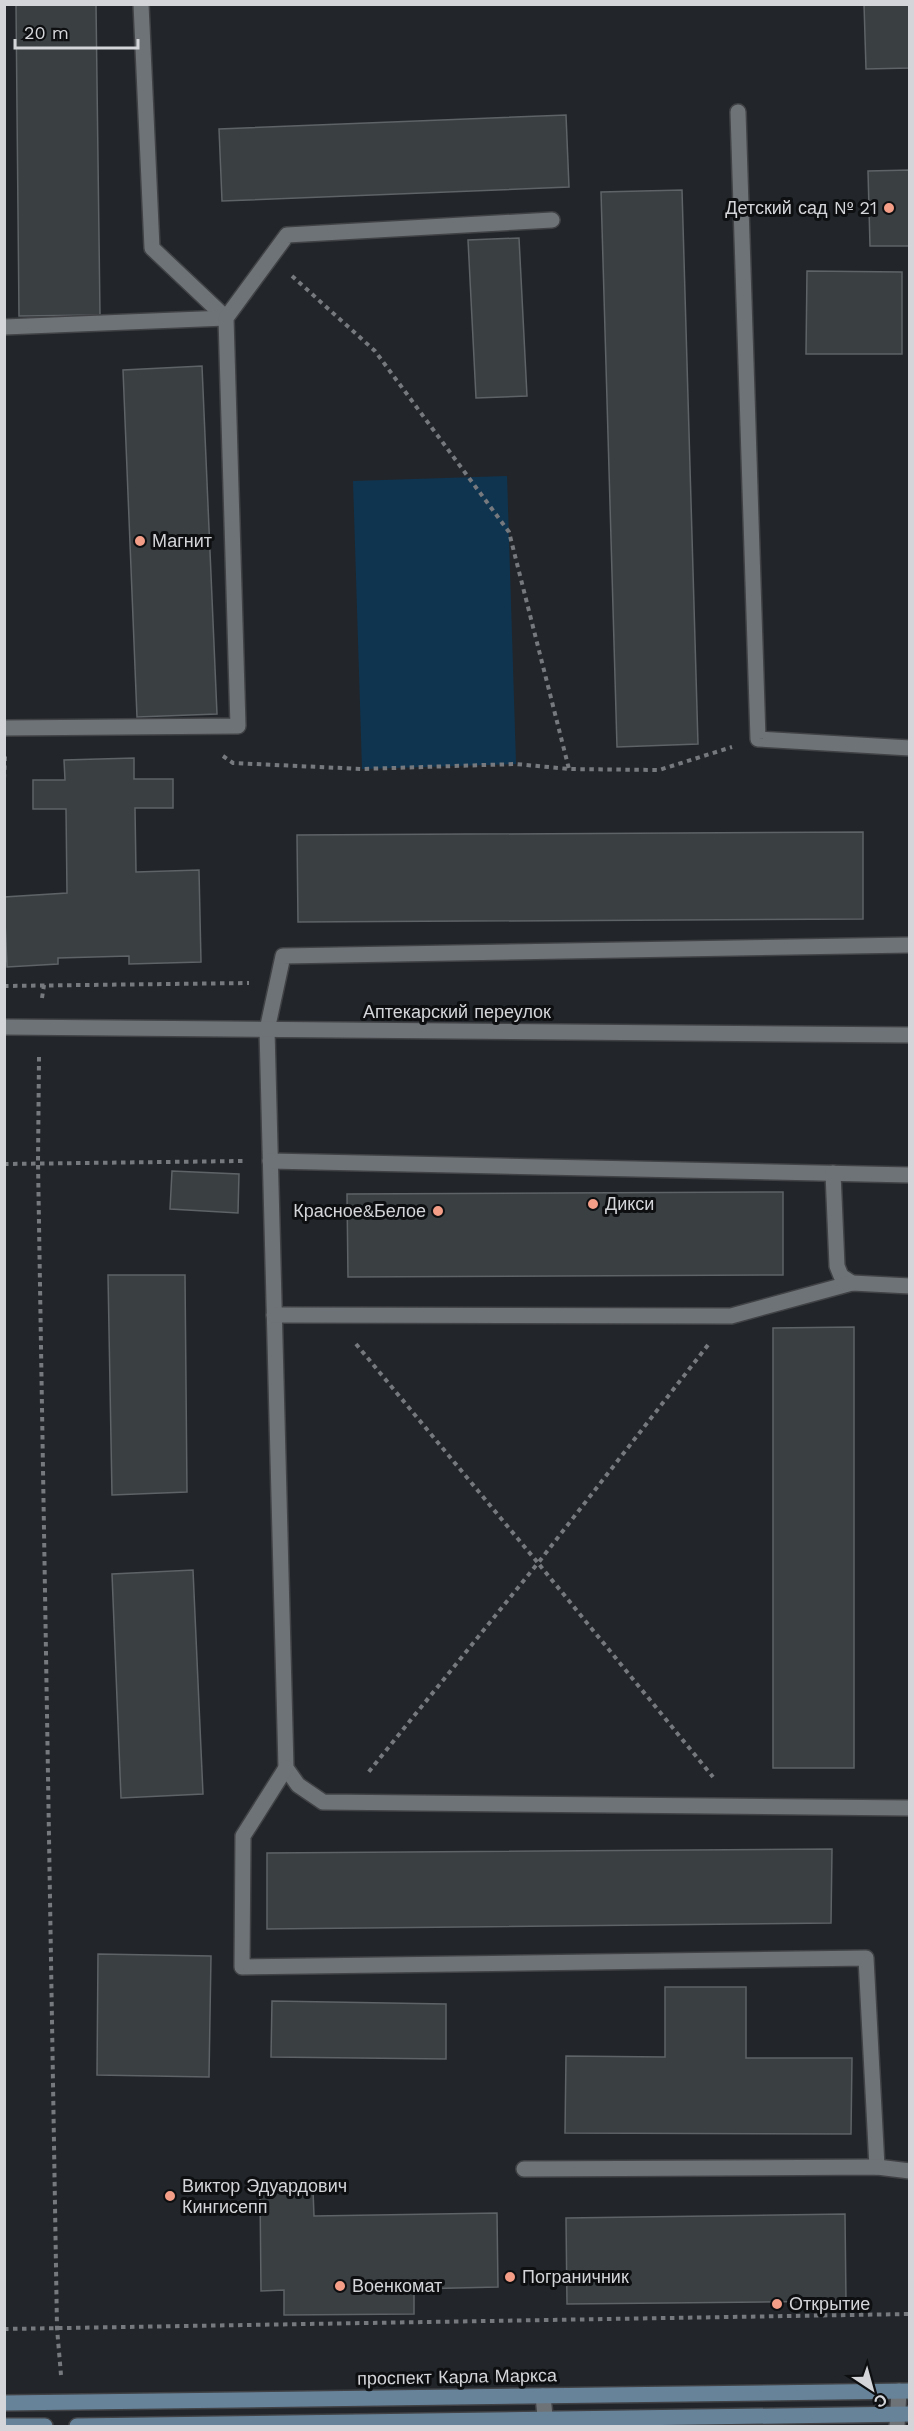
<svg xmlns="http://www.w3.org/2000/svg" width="914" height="2431" viewBox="0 0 914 2431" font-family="'Work Sans',sans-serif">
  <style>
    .green { fill: #0f3450 }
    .building { fill: #3a3f42; stroke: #5e6367; stroke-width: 1.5 }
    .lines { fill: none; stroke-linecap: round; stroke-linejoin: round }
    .service-casing { stroke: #404245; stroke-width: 18 }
    .minor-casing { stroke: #404245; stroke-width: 18 }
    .secondary-casing { stroke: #404245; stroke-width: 18 }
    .path { stroke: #76797d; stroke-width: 4; stroke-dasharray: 4.5 4.5; stroke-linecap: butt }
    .service { stroke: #6e7377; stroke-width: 15 }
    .minor { stroke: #6e7377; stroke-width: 15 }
    .secondary { stroke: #67839a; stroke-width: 15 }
    .poi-dot { fill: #f49e88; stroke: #0d0f11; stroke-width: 2 }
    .labels { text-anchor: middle; stroke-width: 6; stroke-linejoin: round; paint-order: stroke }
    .poi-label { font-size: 18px; fill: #d3d5d8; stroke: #0d0f11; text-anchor: start }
    .street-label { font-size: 18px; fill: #d3d5d8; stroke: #0d0f11 }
  </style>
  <rect width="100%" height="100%" fill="#22262a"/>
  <!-- green -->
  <polygon class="green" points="507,476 516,764 362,769 353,481"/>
  <!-- building -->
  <g class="building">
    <polygon points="16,4 96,4 100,315 19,316"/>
    <polygon points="864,4 910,4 910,68 866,69"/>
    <polygon points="566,115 569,187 222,201 219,129"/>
    <polygon points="910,170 910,246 870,246 868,171"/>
    <polygon points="682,190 698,744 617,747 601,192"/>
    <polygon points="519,238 527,396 476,398 468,240"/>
    <polygon points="807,271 902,272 902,354 806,354"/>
    <polygon points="202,366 217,714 137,717 123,370"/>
    <polygon points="134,758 134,779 173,779 173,808 135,808 136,872 199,870 201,962 129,964 129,956 58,958 58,964 7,967 4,897 67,893 66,809 33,809 33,780 65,780 64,760"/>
    <polygon points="863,832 863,919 298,922 297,835"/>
    <polygon points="172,1171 239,1174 238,1213 170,1209"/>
    <polygon points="783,1192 783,1275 348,1277 347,1194"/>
    <polygon points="108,1275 185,1275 187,1492 112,1495"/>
    <polygon points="854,1327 854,1768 773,1768 773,1328"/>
    <polygon points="193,1570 203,1794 121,1798 112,1574"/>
    <polygon points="832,1849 831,1923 267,1929 267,1853"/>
    <polygon points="98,1954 211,1956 209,2077 97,2075"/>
    <polygon points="665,1987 746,1987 746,2058 852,2058 851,2134 565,2133 566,2056 665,2057"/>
    <polygon points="272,2001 446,2004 446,2059 271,2057"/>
    <polygon points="313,2190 314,2216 497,2213 498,2287 414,2289 414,2314 284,2315 284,2290 261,2291 260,2191"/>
    <polygon points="845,2214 846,2301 567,2304 566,2218"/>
  </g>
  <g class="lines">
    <defs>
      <g id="service">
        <polyline points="141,4 152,248 226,318"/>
        <polyline points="738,112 758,739 910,748"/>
        <polyline points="4,327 226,318"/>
        <polyline points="4,728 238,726 226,318 287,235 552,220"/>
        <polyline points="910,945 283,956 267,1030 286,1768 298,1785 323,1802 910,1808"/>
        <polyline points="270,1161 910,1175"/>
        <polyline points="833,1173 837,1266 841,1276 852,1283"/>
        <polyline points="274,1315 731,1316 852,1283 910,1286"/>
        <polyline points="286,1768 243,1836 242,1967 866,1958 877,2167"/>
        <polyline points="524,2169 877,2167 910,2171"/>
        <polyline points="543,2396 546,2426"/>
        <polyline points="897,2426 899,2391"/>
      </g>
      <polyline id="minor" points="4,1027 910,1035"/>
      <g id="secondary">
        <polyline points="4,2403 910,2391"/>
        <polyline points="4,2426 45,2426"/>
        <polyline points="77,2426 910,2414"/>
      </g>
    </defs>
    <!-- service casing -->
    <use href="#service" class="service-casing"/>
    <!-- minor casing -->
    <use href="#minor" class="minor-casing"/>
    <!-- secondary casing -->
    <use href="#secondary" class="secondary-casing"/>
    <!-- path -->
    <g class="path">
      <polyline points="292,276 375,351 509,532 569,769"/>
      <polyline points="223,756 233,763 362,769 516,764 569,769 659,770 732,747"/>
      <polyline points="4,779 5,756"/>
      <polyline points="4,986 249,983"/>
      <polyline points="42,998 44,985"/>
      <polyline points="39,1057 38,1162 57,2328 61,2375"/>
      <polyline points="4,1164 243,1161"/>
      <polyline points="356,1344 538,1563 367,1774"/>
      <polyline points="708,1345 538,1563 713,1777"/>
      <polyline points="4,2329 910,2314"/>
    </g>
    <!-- service -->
    <use href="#service" class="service"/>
    <!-- minor -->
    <use href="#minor" class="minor"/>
    <!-- secondary -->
    <use href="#secondary" class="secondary"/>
  </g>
  <!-- markers -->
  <g class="poi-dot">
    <circle cx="889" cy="208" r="6"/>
    <circle cx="140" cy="541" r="6"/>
    <circle cx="593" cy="1204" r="6"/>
    <circle cx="438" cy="1211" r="6"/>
    <circle cx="170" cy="2196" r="6"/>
    <circle cx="510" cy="2277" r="6"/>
    <circle cx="340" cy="2286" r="6"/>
    <circle cx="777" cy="2304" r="6"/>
  </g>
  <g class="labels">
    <!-- poi labels -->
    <g class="poi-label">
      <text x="877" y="214" text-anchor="end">Детский сад № 21</text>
      <text x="152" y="547">Магнит</text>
      <text x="605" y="1210">Дикси</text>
      <text x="426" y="1217" text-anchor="end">Красное&amp;Белое</text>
      <text x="182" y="2192">Виктор Эдуардович<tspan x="182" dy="21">Кингисепп</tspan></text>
      <text x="522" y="2283">Пограничник</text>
      <text x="352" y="2292">Военкомат</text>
      <text x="789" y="2310">Открытие</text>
    </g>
    <!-- street labels -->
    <g class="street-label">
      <text x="457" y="1018">Аптекарский переулок</text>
      <text transform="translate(457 2377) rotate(-1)" y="6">проспект Карла Маркса</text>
    </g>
  </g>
  <!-- border -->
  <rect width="914" height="2431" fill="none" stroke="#d3d5d8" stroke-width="12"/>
  <!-- north arrow -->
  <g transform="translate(872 2389) rotate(144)" stroke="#0d0f11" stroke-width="4.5" paint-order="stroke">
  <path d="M0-4.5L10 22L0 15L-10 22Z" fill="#d3d5d8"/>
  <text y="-9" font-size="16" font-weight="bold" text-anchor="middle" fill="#d3d5d8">С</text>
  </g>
  <!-- scale -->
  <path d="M15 39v9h123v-9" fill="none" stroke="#d3d5d8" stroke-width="3"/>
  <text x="24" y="39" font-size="18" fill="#d3d5d8" stroke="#0d0f11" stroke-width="4.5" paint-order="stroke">20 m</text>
</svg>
